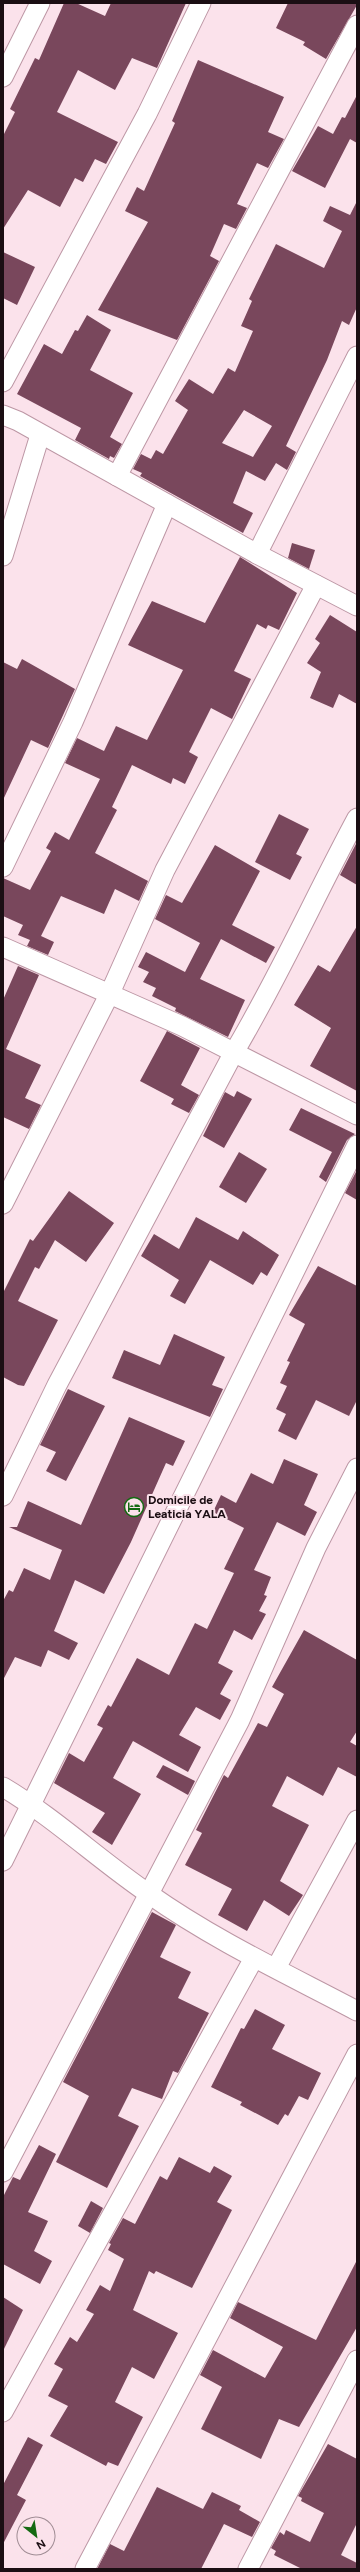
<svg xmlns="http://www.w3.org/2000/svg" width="360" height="2572" viewBox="0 0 360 2572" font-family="Figtree,sans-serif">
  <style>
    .building { fill: #79475c; fill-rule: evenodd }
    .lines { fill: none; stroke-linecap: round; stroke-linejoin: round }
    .minor-casing { stroke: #bd97a5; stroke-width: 21 }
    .minor { stroke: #fff; stroke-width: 19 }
    .labels { text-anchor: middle; stroke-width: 4; stroke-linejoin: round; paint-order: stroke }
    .poi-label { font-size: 12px; font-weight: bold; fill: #1b0e13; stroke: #fbe2eb; text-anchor: start }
  </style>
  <rect width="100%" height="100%" fill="#fbe2eb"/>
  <!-- building -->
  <g class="building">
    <polygon points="64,3 76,3 105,16 111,3 186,3 157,68 132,58 115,90 78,70 57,112 118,142 106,164 95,159 83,182 75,178 60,207 28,190 3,229 3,136 15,112 10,109 35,58 39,60"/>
    <polygon points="288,3 357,3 357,5 326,59 303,45 305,42 276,28"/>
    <polygon points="198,60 284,97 268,132 284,139 268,168 257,163 237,204 247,208 236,229 224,224 210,256 219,261 177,340 98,310 148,222 125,211 137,187 144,191 175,123 172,121"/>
    <polygon points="357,95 357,143 350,139 325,188 292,171 318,126 333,134 342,117 345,118"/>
    <path d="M357,201V307L349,325L342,321L327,360L286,446L296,452L287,470L276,463L265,481L246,471L233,503L253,513L243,533L140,476L142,473L133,469L141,454L151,459L156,450L163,454L188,410L175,401L189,379L213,394L228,368L235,372L253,331L241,326L252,301L249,299L276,244L324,268L342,231L323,221L330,206L350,215ZM244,410L272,426L253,457L222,443Z"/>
    <polygon points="3,252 35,267 17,305 3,298"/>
    <polygon points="87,315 111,330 90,370 133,393 110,437 122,444 114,458 110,456 109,459 75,440 81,428 17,394 44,344 62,354 75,330 78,331"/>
    <polygon points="292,543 315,550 309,569 288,558"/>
    <polygon points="240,557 297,593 279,630 268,625 266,629 257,624 234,671 251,679 232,719 211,708 189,752 198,757 185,784 173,778 171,784 132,765 112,807 117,810 95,853 148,881 139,901 115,889 104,914 61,896 41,936 54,942 48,955 27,946 30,940 18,935 23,925 3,916 3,878 30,890 51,851 46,848 55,832 69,840 100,779 65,763 77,738 104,751 116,726 147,740 183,670 128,645 152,601 205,623"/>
    <polygon points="330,615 357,632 357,704 339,694 333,708 310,698 321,672 307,663 320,643 315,639"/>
    <polygon points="22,659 75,689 48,748 31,740 3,800 3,662 17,669"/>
    <polygon points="279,814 309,829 296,854 302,857 290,880 255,862"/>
    <polygon points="357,842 357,885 340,875"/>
    <polygon points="215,845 260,871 232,925 275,947 266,963 221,939 200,979 245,1000 228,1037 175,1011 176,1008 152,996 156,988 143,982 149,972 138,967 146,952 185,972 200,943 155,919 166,895 182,903"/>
    <polygon points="357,926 357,1091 310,1066 331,1028 294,1005 318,965 330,972"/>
    <polygon points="18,966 39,975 6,1049 41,1065 25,1098 41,1105 29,1129 3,1117 3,1000"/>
    <polygon points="167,1031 200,1048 181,1085 199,1095 189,1113 171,1104 174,1099 140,1081"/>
    <polygon points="237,1091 252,1099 224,1148 203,1136 225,1092 234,1097"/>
    <polygon points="301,1108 355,1134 347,1140 326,1182 319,1177 332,1152 289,1130"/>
    <polygon points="239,1152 267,1169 246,1203 219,1187"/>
    <polygon points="357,1170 357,1200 345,1193"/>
    <polygon points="69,1191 114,1223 86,1262 55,1240 39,1269 35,1267 18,1301 58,1320 24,1386 18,1385 3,1377 3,1293 30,1239 33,1241"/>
    <polygon points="196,1217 238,1240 243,1231 279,1255 267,1276 261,1272 253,1285 210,1260 185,1304 170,1296 179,1280 141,1256 154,1234 179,1249"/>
    <polygon points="318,1266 357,1286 357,1400 349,1416 316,1400 296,1440 278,1431 286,1414 276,1409 287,1386 280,1383 290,1362 287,1361 305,1324 289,1315"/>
    <polygon points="174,1334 225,1357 212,1385 223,1389 210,1417 112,1378 124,1350 160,1365"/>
    <polygon points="68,1389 105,1406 66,1481 46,1471 56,1452 40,1445"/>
    <polygon points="129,1417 185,1441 173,1466 166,1463 131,1542 104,1594 75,1580 54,1631 78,1643 69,1660 48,1650 41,1667 15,1657 3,1680 3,1601 9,1590 13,1592 24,1568 50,1580 62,1550 9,1527 17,1527 28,1501 81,1525"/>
    <polygon points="284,1459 318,1474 304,1505 317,1512 305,1536 277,1522 254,1570 271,1577 264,1595 267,1596 259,1611 266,1614 252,1640 234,1630 218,1663 233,1671 220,1694 231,1700 220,1720 196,1707 179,1735 201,1747 188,1772 133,1741 113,1778 141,1794 112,1845 92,1832 105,1813 54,1783 69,1753 84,1762 103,1728 97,1725 108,1705 111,1707 137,1658 169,1675 195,1623 207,1629 234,1573 224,1569 244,1528 213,1512 221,1495 236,1503 251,1473 273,1484"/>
    <polygon points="304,1630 357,1660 357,1731 350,1742 357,1746 357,1777 338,1767 323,1796 287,1776 272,1806 309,1825 280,1881 303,1895 289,1916 264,1900 247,1931 218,1915 232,1889 185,1865 202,1833 196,1830 224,1775 228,1778 258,1723 267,1727 284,1694 272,1687"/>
    <polygon points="163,1765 195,1781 188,1795 156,1777"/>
    <polygon points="152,1912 176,1925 160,1957 191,1972 178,1998 209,2013 178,2073 173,2071 162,2099 132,2088 118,2116 139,2126 107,2188 56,2162 89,2096 63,2082"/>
    <polygon points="255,2009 285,2025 272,2049 321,2073 308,2100 299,2096 288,2116 285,2114 278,2125 240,2105 242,2102 211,2087 241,2028 244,2029"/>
    <polygon points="39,2145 56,2154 28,2212 48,2221 34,2251 52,2261 40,2284 3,2264 3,2197 13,2177 20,2180"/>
    <polygon points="179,2157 210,2173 214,2166 232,2176 217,2202 232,2210 192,2288 156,2271 154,2274 149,2271 133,2310 178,2333 154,2379 132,2367 115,2402 143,2417 118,2466 108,2462 106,2466 50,2436 68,2406 48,2396 63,2369 54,2364 70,2337 77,2342 94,2314 86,2310 100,2285 110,2291 124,2259 108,2250 111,2244 109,2243 123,2218 135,2224 160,2176 167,2180"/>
    <polygon points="91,2201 103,2208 90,2233 78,2226"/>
    <polygon points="357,2260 357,2327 299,2427 279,2419 261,2459 201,2429 222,2387 200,2375 213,2350 265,2378 283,2347 230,2318 238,2302 316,2340"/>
    <polygon points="3,2297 23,2310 3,2351"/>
    <polygon points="28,2437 43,2445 17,2495 26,2500 3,2544 3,2485"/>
    <polygon points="328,2444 357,2459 357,2523 341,2555 357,2563 357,2569 302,2569 274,2555 276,2551 271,2548 280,2532 284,2535 286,2530 310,2542 324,2513 301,2501 302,2498 298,2496"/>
    <polygon points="157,2487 203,2509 212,2492 241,2506 239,2510 260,2522 252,2537 224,2524 201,2569 97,2569 110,2544 124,2551"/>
  </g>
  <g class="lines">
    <defs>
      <g id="minor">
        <polyline points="3,77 40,3"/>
        <polyline points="3,382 147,114 201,3"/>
        <polyline points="3,415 18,421 257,554 357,606"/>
        <polyline points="117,476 357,25"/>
        <polyline points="257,554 357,356"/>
        <polyline points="3,556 40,435"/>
        <polyline points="3,867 73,722 167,504"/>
        <polyline points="3,947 182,1026 357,1115"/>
        <polyline points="3,1204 110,993 165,870 316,585"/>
        <path d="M3,1496L57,1385L233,1054C279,977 315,896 357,818"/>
        <path d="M3,1787C55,1818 99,1860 149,1894C214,1940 287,1974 357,2011"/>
        <polyline points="3,1861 357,1145"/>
        <polyline points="276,1968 357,1820"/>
        <polyline points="3,2172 240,1720 316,1548 357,1468"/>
        <polyline points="3,2412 254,1958"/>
        <polyline points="85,2569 357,2054"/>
        <polyline points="248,2569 357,2360"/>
      </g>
    </defs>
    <!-- minor casing -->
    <use href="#minor" class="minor-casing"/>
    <!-- minor -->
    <use href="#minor" class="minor"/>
  </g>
  <!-- icons -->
  <defs>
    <symbol id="hotel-ring" viewBox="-11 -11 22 22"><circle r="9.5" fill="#fbe2eb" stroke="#146a12" stroke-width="1.5"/><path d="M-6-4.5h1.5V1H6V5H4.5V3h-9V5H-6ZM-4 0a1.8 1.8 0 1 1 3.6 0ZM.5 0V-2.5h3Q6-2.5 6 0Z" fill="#146a12"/></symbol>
  </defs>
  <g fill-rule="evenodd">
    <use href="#hotel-ring" x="123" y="1496" width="22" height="22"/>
  </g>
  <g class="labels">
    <!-- poi labels -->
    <g class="poi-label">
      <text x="148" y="1504">Domicile de<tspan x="148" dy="14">Leaticia YALA</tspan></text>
    </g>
  </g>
  <!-- border -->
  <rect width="360" height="2572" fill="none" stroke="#1b0e13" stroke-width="8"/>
  <!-- north arrow -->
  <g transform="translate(36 2536) rotate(150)"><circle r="19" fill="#fbe2eb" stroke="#a18d95"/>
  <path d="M0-3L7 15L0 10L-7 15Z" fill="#146a12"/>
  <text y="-6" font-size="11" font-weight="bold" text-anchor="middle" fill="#1b0e13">N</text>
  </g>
</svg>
